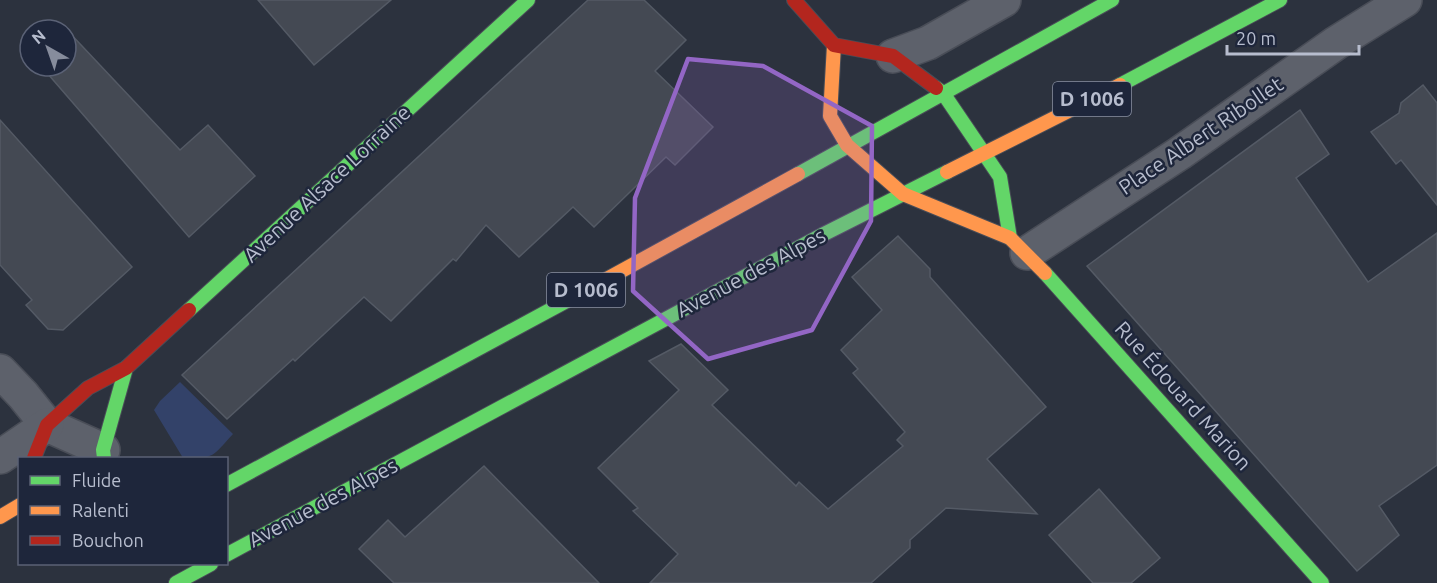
<svg xmlns="http://www.w3.org/2000/svg" width="1437" height="583" viewBox="0 0 1437 583" font-family="Ubuntu,sans-serif">
  <style>
    .water { fill: #334269 }
    .building { fill: #444953; stroke: #545a65; stroke-width: 1.5 }
    .lines { fill: none; stroke-linecap: round; stroke-linejoin: round }
    .street-casing { stroke: #494d57; stroke-width: 36 }
    .fast-casing { stroke: #494d57; stroke-width: 16 }
    .slow-casing { stroke: #494d57; stroke-width: 16 }
    .jam-casing { stroke: #494d57; stroke-width: 16 }
    .street { stroke: #5d616b; stroke-width: 33 }
    .fast { stroke: #63d668; stroke-width: 14 }
    .slow { stroke: #ff974d; stroke-width: 14 }
    .jam { stroke: #b3261e; stroke-width: 14 }
    .marked { fill: #9366c5; fill-opacity: 0.2; stroke: #9366c5; stroke-width: 4.5; stroke-linejoin: round }
    .labels { text-anchor: middle; stroke-width: 5; stroke-linejoin: round; paint-order: stroke }
    .shield { fill: #1e263b; stroke: #8990a2; stroke-width: 1.5 }
    .shield-label { font-size: 20px; font-weight: bold; fill: #b7bdce }
    .street-label { font-size: 21px; fill: #b7bdce; stroke: #1e263b }
  </style>
  <rect width="100%" height="100%" fill="#2c323e"/>
  <!-- water -->
  <path class="water" d="M180,382L233,434C212,457 214,459 183,458L154,410L160,401Z"/>
  <!-- building -->
  <g class="building">
    <polygon points="258,0 391,0 314,65"/>
    <polygon points="588,0 644,0 686,40 655,71 713,127 675,165 666,157 594,227 573,207 519,257 486,225 456,261 453,259 391,321 364,297 295,361 293,359 227,419 182,375"/>
    <polygon points="66,29 180,150 208,125 255,176 189,237 41,66 66,66"/>
    <polygon points="1423,85 1437,103 1437,205 1401,160 1396,164 1371,132 1399,113 1401,103"/>
    <polygon points="1300,110 1329,154 1296,178 1368,282 1437,233 1437,465 1379,506 1399,535 1357,571 1087,266"/>
    <polygon points="0,120 132,267 63,330 48,329 26,305 32,300 0,265"/>
    <polygon points="898,236 930,269 930,277 1046,407 987,459 1037,514 946,508 910,540 910,548 871,583 650,583 678,554 633,511 638,508 598,468 679,390 649,361 681,344 728,390 712,405 796,486 799,482 828,509 903,446 897,440 905,432 853,373 858,369 841,350 882,310 852,277"/>
    <polygon points="484,466 599,583 394,583 359,549 388,520 405,537"/>
    <polygon points="1099,489 1160,558 1131,583 1093,583 1049,535"/>
  </g>
  <g class="lines">
    <defs>
      <g id="street">
        <polyline points="893,56 928,43 1004,0"/>
        <polyline points="1027,253 1180,153 1336,43 1405,0"/>
        <polyline points="0,371 23,395 47,425 103,450"/>
        <polyline points="0,457 47,425"/>
      </g>
      <g id="fast">
        <polyline points="1120,85 1280,0"/>
        <polyline points="936,88 943,93 1000,177 1010,238"/>
        <polyline points="798,174 1112,0"/>
        <polyline points="1045,273 1322,583"/>
        <polyline points="189,310 528,0"/>
        <polyline points="104,458 103,450 126,368"/>
        <polyline points="226,485 574,297"/>
        <polyline points="226,555 822,235 947,172"/>
        <polyline points="176,583 211,564"/>
      </g>
      <g id="slow">
        <polyline points="834,45 830,116 847,145 903,194 1010,238 1045,273"/>
        <polyline points="947,172 1120,85"/>
        <polyline points="574,297 798,174"/>
        <polyline points="0,517 20,505"/>
      </g>
      <g id="jam">
        <polyline points="794,0 834,45 893,56 936,88"/>
        <polyline points="34,458 47,425 88,388 126,368 189,310"/>
      </g>
    </defs>
    <!-- street casing -->
    <use href="#street" class="street-casing"/>
    <!-- fast casing -->
    <use href="#fast" class="fast-casing"/>
    <!-- slow casing -->
    <use href="#slow" class="slow-casing"/>
    <!-- jam casing -->
    <use href="#jam" class="jam-casing"/>
    <!-- street -->
    <use href="#street" class="street"/>
    <!-- fast -->
    <use href="#fast" class="fast"/>
    <!-- slow -->
    <use href="#slow" class="slow"/>
    <!-- jam -->
    <use href="#jam" class="jam"/>
  </g>
  <!-- marked area -->
  <path class="marked" d="M688,59L763,66L872,126L871,221L812,330L708,359L633,291L635,198Z"/>
  <g class="labels">
    <!-- shield labels -->
    <g class="shield">
      <rect x="1053" y="82" width="78" height="34" rx="4.5"/>
      <rect x="547" y="273" width="78" height="34" rx="4.5"/>
    </g>
    <g class="shield-label">
      <text x="1092" y="106">D 1006</text>
      <text x="586" y="297">D 1006</text>
    </g>
    <!-- street labels -->
    <g class="street-label">
      <text transform="translate(1201 136) rotate(-34)" y="7">Place Albert Ribollet</text>
      <text transform="translate(327 184) rotate(-43)" y="7">Avenue Alsace Lorraine</text>
      <text transform="translate(751 273) rotate(-28)" y="7">Avenue des Alpes</text>
      <text transform="translate(1183 396) rotate(48)" y="7">Rue Édouard Marion</text>
      <text transform="translate(323 503) rotate(-28)" y="7">Avenue des Alpes</text>
    </g>
  </g>
  <!-- legend -->
  <rect x="18" y="457" width="210" height="108" fill="#1e263b" stroke="#5b6276" stroke-width="1.5"/>
  <rect x="30" y="476" width="30" height="9" fill="#63d668" stroke="#5b6276" stroke-width="1.5"/>
  <text x="72" y="487" font-size="18" fill="#b7bdce">Fluide</text>
  <rect x="30" y="506" width="30" height="9" fill="#ff974d" stroke="#5b6276" stroke-width="1.5"/>
  <text x="72" y="517" font-size="18" fill="#b7bdce">Ralenti</text>
  <rect x="30" y="536" width="30" height="9" fill="#b3261e" stroke="#5b6276" stroke-width="1.5"/>
  <text x="72" y="547" font-size="18" fill="#b7bdce">Bouchon</text>
  <!-- north arrow -->
  <g transform="translate(48 48) rotate(320)"><circle r="28" fill="#1e263b" stroke="#5b6276" stroke-width="1.5"/>
  <path d="M0-4.5L10 22L0 15L-10 22Z" fill="#868c9c"/>
  <text y="-9" font-size="16" font-weight="bold" text-anchor="middle" fill="#b7bdce">N</text>
  </g>
  <!-- scale -->
  <path d="M1227 45v9h132v-9" fill="none" stroke="#b7bdce" stroke-width="3"/>
  <text x="1236" y="45" font-size="18" fill="#b7bdce" stroke="#1e263b" stroke-width="4.5" paint-order="stroke">20 m</text>
</svg>
